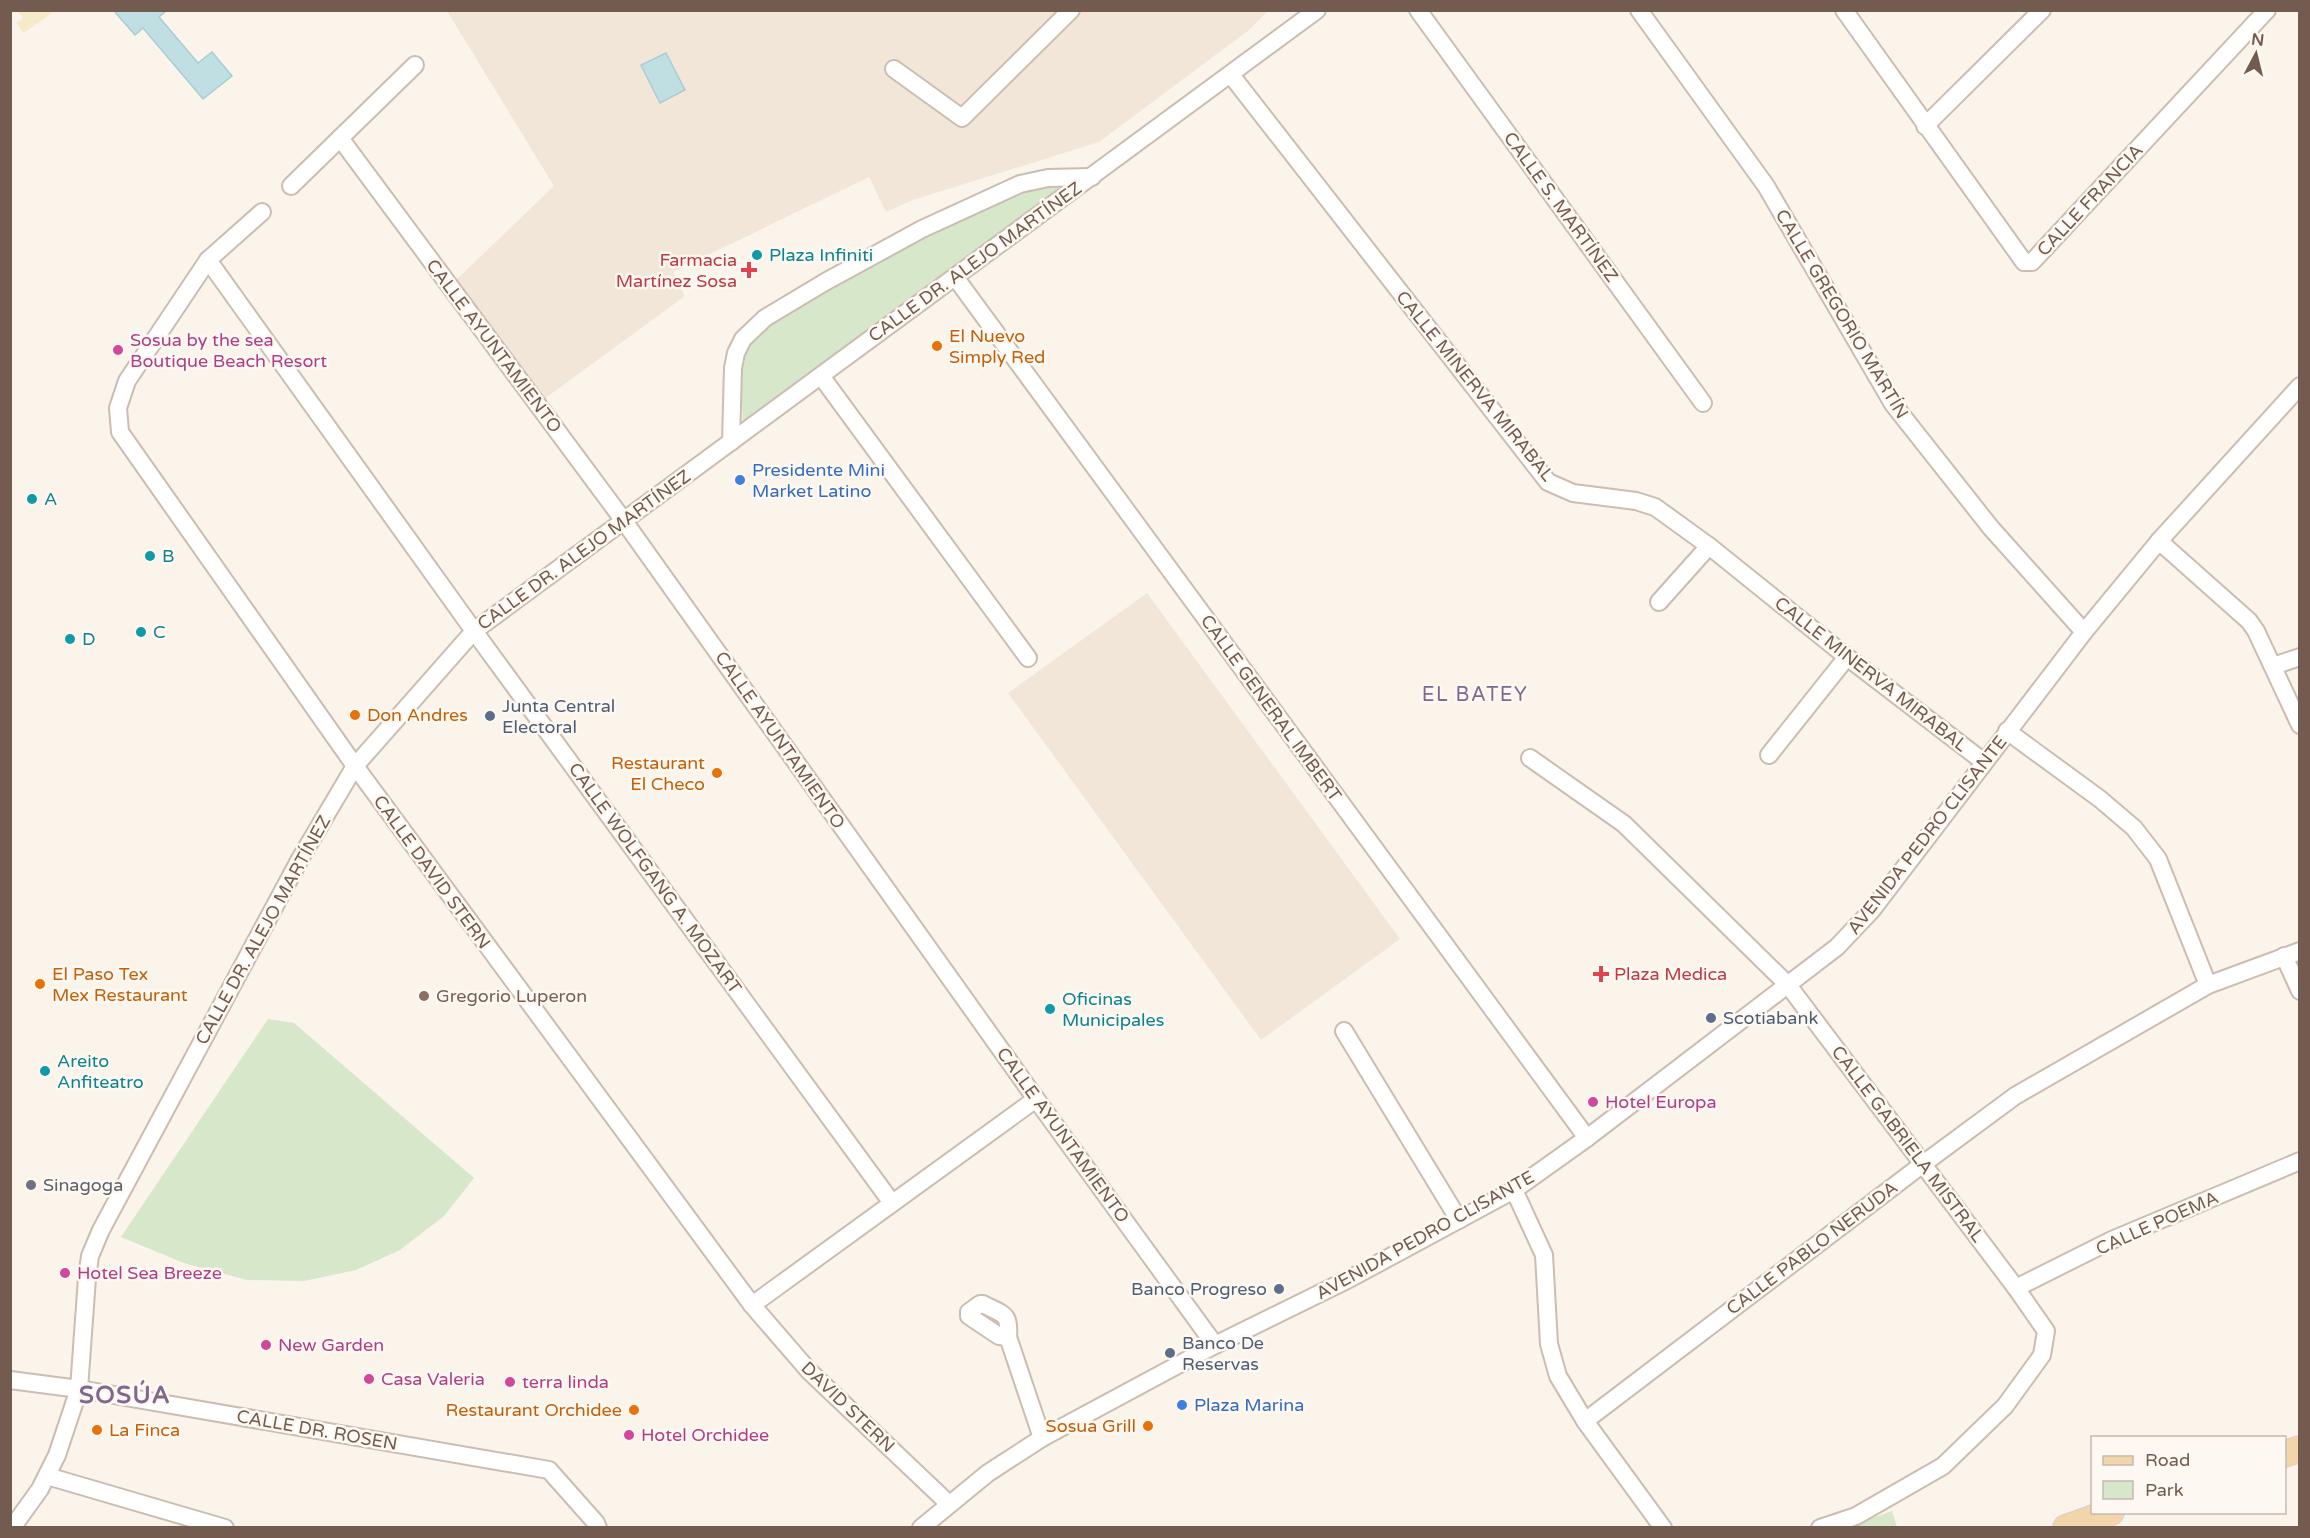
<svg xmlns="http://www.w3.org/2000/svg" width="2310" height="1538" viewBox="0 0 2310 1538" font-family="'Varela Round',sans-serif">
  <style>
    .residential { fill: #f2e6d9 }
    .green { fill: #d6e7ca }
    .sand { fill: #f6ebc9 }
    .water { fill: #c0dfe3; stroke: #a8ced3; stroke-width: 1.5 }
    .lines { fill: none; stroke-linecap: round; stroke-linejoin: round }
    .street-casing { stroke: #ccbcb1; stroke-width: 20 }
    .primary-casing { stroke: #d8d1ce; stroke-width: 28 }
    .street { stroke: #fff; stroke-width: 16 }
    .primary { stroke: #f2d5aa; stroke-width: 26 }
    .culture-dot { fill: #0f9aa8; stroke: #fdf8f1; stroke-width: 2 }
    .health-dot { fill: #e0444e; stroke: #fdf8f1; stroke-width: 2 }
    .food-dot { fill: #e8710a; stroke: #fdf8f1; stroke-width: 2 }
    .hotel-dot { fill: #d1479c; stroke: #fdf8f1; stroke-width: 2 }
    .shop-dot { fill: #3f7fe0; stroke: #fdf8f1; stroke-width: 2 }
    .service-dot { fill: #5c6f8a; stroke: #fdf8f1; stroke-width: 2 }
    .education-dot { fill: #8d6e63; stroke: #fdf8f1; stroke-width: 2 }
    .worship-dot { fill: #6b7280; stroke: #fdf8f1; stroke-width: 2 }
    .labels { text-anchor: middle; stroke-width: 5; stroke-linejoin: round; paint-order: stroke }
    .street-label { font-size: 18px; fill: #735b50; stroke: #fdf8f1 }
    .culture-label { font-size: 18px; fill: #0d838f; stroke: #fdf8f1; text-anchor: start }
    .health-label { font-size: 18px; fill: #be3a42; stroke: #fdf8f1; text-anchor: end }
    .food-label { font-size: 18px; fill: #c56008; stroke: #fdf8f1; text-anchor: start }
    .hotel-label { font-size: 18px; fill: #b23c85; stroke: #fdf8f1; text-anchor: start }
    .shop-label { font-size: 18px; fill: #366cbe; stroke: #fdf8f1; text-anchor: start }
    .service-label { font-size: 18px; fill: #4e5e75; stroke: #fdf8f1; text-anchor: start }
    .education-label { font-size: 18px; fill: #785e54; stroke: #fdf8f1; text-anchor: start }
    .worship-label { font-size: 18px; fill: #5b616d; stroke: #fdf8f1; text-anchor: start }
    .neighbourhood-label { font-size: 20px; letter-spacing: 1.5px; fill: #81688e; stroke: #fdf8f1 }
    .district-label { font-size: 24px; font-weight: bold; letter-spacing: 1.5px; fill: #81688e; stroke: #fdf8f1 }
  </style>
  <rect width="100%" height="100%" fill="#fbf4ea"/>
  <!-- residential -->
  <g class="residential">
    <polygon points="447,11 1268,11 1249,30 1099,142 913,200 886,212 869,177 673,272 685,296 540,402 454,282 554,186"/>
    <polygon points="1147,593 1400,939 1261,1040 1008,693"/>
  </g>
  <!-- green -->
  <g class="green">
    <polygon points="1077,184 743,427 741,376 748,345 771,323 893,252 1020,187"/>
    <polygon points="268,1019 294,1023 474,1178 444,1216 400,1250 356,1270 304,1281 247,1280 184,1263 121,1237"/>
    <polygon points="1892,1511 1897,1527 1845,1528"/>
  </g>
  <!-- sand -->
  <polygon class="sand" points="17,11 55,11 24,33 16,23 23,18"/>
  <!-- water -->
  <g class="water">
    <polygon points="114,11 166,11 159,17 198,63 212,52 232,76 203,99 143,28 135,35"/>
    <polygon points="666,53 685,90 660,103 641,65"/>
  </g>
  <g class="lines">
    <defs>
      <g id="street">
        <polyline points="1418,10 1703,403"/>
        <polyline points="1639,10 1766,186 1893,404 1991,528 2084,632"/>
        <polyline points="1844,10 2024,262 2032,262 2267,10"/>
        <polyline points="894,69 962,118 1071,10"/>
        <polyline points="1231,75 1548,482 1573,493 1636,501 1655,507 1709,546 1847,657 1984,762"/>
        <polyline points="1925,126 2042,10"/>
        <polyline points="340,138 624,521 1036,1099 1215,1345"/>
        <polyline points="291,186 415,65"/>
        <polyline points="262,212 208,260 127,381 118,408 120,432 355,766 752,1305 809,1371 949,1504"/>
        <polyline points="208,260 474,631 892,1203"/>
        <polyline points="955,277 1587,1138"/>
        <polyline points="821,376 1028,658"/>
        <polyline points="731,442 733,368 736,353 743,339 765,318 825,282 922,229 1020,184 1048,178 1092,177"/>
        <polyline points="2159,541 2249,621 2256,631 2300,725"/>
        <polyline points="1659,602 1709,546"/>
        <polyline points="2273,666 2300,657"/>
        <polyline points="2007,731 2100,799 2134,828 2158,859 2208,985"/>
        <polyline points="1769,755 1847,657"/>
        <polyline points="1530,758 1624,824 1788,985 2016,1288 2046,1331 2042,1355 2005,1406 1943,1466 1856,1516 1820,1528"/>
        <polyline points="2284,956 2300,991"/>
        <polyline points="1344,1031 1459,1220"/>
        <polyline points="1514,1190 1544,1255 1549,1344 1558,1376 1585,1421 1663,1528"/>
        <polyline points="2016,1288 2112,1240 2300,1161"/>
        <polyline points="752,1305 1036,1099"/>
        <path d="M1008,1337C1010,1312 1003,1315 983,1304H980L969,1312V1316L999,1336L1008,1337L1042,1438"/>
        <polyline points="10,1380 79,1389 549,1470 596,1523 598,1528"/>
        <polyline points="1585,1421 1923,1164 2015,1096 2208,985 2300,951"/>
        <polyline points="47,1476 225,1528"/>
        <polyline points="12,1528 40,1489 57,1455 79,1389 87,1278 90,1256 101,1230 300,859 355,766 474,631 1317,10"/>
        <polyline points="921,1528 988,1473 1042,1438 1215,1345 1349,1279 1514,1190 1587,1138 1837,947 1872,910 2084,632 2159,541 2300,386"/>
      </g>
      <g id="primary">
        <polyline points="2284,1454 2300,1449"/>
        <polyline points="2066,1528 2111,1512"/>
      </g>
    </defs>
    <!-- street casing -->
    <use href="#street" class="street-casing"/>
    <!-- primary casing -->
    <use href="#primary" class="primary-casing"/>
    <!-- street -->
    <use href="#street" class="street"/>
    <!-- primary -->
    <use href="#primary" class="primary"/>
  </g>
  <!-- markers -->
  <g class="culture-dot">
    <circle cx="757" cy="255" r="6"/>
    <circle cx="32" cy="499" r="6"/>
    <circle cx="150" cy="556" r="6"/>
    <circle cx="141" cy="632" r="6"/>
    <circle cx="70" cy="639" r="6"/>
    <circle cx="1050" cy="1009" r="6"/>
    <circle cx="45" cy="1071" r="6"/>
  </g>
  <g class="health-dot">
    <path d="M746 261h6v6h6v6h-6v6h-6v-6h-6v-6h6z"/>
    <path d="M1598 965h6v6h6v6h-6v6h-6v-6h-6v-6h6z"/>
  </g>
  <g class="food-dot">
    <circle cx="937" cy="346" r="6"/>
    <circle cx="355" cy="715" r="6"/>
    <circle cx="717" cy="773" r="6"/>
    <circle cx="40" cy="984" r="6"/>
    <circle cx="634" cy="1410" r="6"/>
    <circle cx="1148" cy="1426" r="6"/>
    <circle cx="97" cy="1430" r="6"/>
  </g>
  <g class="hotel-dot">
    <circle cx="118" cy="350" r="6"/>
    <circle cx="1593" cy="1102" r="6"/>
    <circle cx="65" cy="1273" r="6"/>
    <circle cx="266" cy="1345" r="6"/>
    <circle cx="369" cy="1379" r="6"/>
    <circle cx="510" cy="1382" r="6"/>
    <circle cx="629" cy="1435" r="6"/>
  </g>
  <g class="shop-dot">
    <circle cx="740" cy="480" r="6"/>
    <circle cx="1182" cy="1405" r="6"/>
  </g>
  <g class="service-dot">
    <circle cx="490" cy="716" r="6"/>
    <circle cx="1711" cy="1018" r="6"/>
    <circle cx="1279" cy="1289" r="6"/>
    <circle cx="1170" cy="1353" r="6"/>
  </g>
  <circle class="education-dot" cx="424" cy="996" r="6"/>
  <circle class="worship-dot" cx="31" cy="1185" r="6"/>
  <g class="labels">
    <!-- street labels -->
    <g class="street-label">
      <text transform="translate(2090 200) rotate(-47)" y="6">CALLE FRANCIA</text>
      <text transform="translate(1561 207) rotate(54)" y="6">CALLE S. MARTÍNEZ</text>
      <text transform="translate(975 262) rotate(-36)" y="6">CALLE DR. ALEJO MARTÍNEZ</text>
      <text transform="translate(1842 314) rotate(59)" y="6">CALLE GREGORIO MARTÍN</text>
      <text transform="translate(494 346) rotate(53)" y="6">CALLE AYUNTAMIENTO</text>
      <text transform="translate(1475 386) rotate(51)" y="6">CALLE MINERVA MIRABAL</text>
      <text transform="translate(584 550) rotate(-36)" y="6">CALLE DR. ALEJO MARTÍNEZ</text>
      <text transform="translate(1871 674) rotate(38)" y="6">CALLE MINERVA MIRABAL</text>
      <text transform="translate(1271 708) rotate(54)" y="6">CALLE GENERAL IMBERT</text>
      <text transform="translate(780 740) rotate(55)" y="6">CALLE AYUNTAMIENTO</text>
      <text transform="translate(1927 835) rotate(-52)" y="6">AVENIDA PEDRO CLISANTE</text>
      <text transform="translate(432 872) rotate(54)" y="6">CALLE DAVID STERN</text>
      <text transform="translate(655 878) rotate(54)" y="6">CALLE WOLFGANG A. MOZART</text>
      <text transform="translate(263 930) rotate(-61)" y="6">CALLE DR. ALEJO MARTÍNEZ</text>
      <text transform="translate(1063 1135) rotate(54)" y="6">CALLE AYUNTAMIENTO</text>
      <text transform="translate(1908 1144) rotate(53)" y="6">CALLE GABRIELA MISTRAL</text>
      <text transform="translate(2157 1223) rotate(-24)" y="6">CALLE POEMA</text>
      <text transform="translate(1425 1235) rotate(-29)" y="6">AVENIDA PEDRO CLISANTE</text>
      <text transform="translate(1812 1248) rotate(-37)" y="6">CALLE PABLO NERUDA</text>
      <text transform="translate(848 1407) rotate(44)" y="6">DAVID STERN</text>
      <text transform="translate(317 1430) rotate(10)" y="6">CALLE DR. ROSEN</text>
    </g>
    <!-- culture labels -->
    <g class="culture-label">
      <text x="769" y="261">Plaza Infiniti</text>
      <text x="44" y="505">A</text>
      <text x="162" y="562">B</text>
      <text x="153" y="638">C</text>
      <text x="82" y="645">D</text>
      <text x="1062" y="1005">Oficinas<tspan x="1062" dy="21">Municipales</tspan></text>
      <text x="57" y="1067">Areito<tspan x="57" dy="21">Anfiteatro</tspan></text>
    </g>
    <!-- health labels -->
    <g class="health-label">
      <text x="737" y="266">Farmacia<tspan x="737" dy="21">Martínez Sosa</tspan></text>
      <text x="1614" y="980" text-anchor="start">Plaza Medica</text>
    </g>
    <!-- food labels -->
    <g class="food-label">
      <text x="949" y="342">El Nuevo<tspan x="949" dy="21">Simply Red</tspan></text>
      <text x="367" y="721">Don Andres</text>
      <text x="705" y="769" text-anchor="end">Restaurant<tspan x="705" dy="21">El Checo</tspan></text>
      <text x="52" y="980">El Paso Tex<tspan x="52" dy="21">Mex Restaurant</tspan></text>
      <text x="622" y="1416" text-anchor="end">Restaurant Orchidee</text>
      <text x="1136" y="1432" text-anchor="end">Sosua Grill</text>
      <text x="109" y="1436">La Finca</text>
    </g>
    <!-- hotel labels -->
    <g class="hotel-label">
      <text x="130" y="346">Sosua by the sea<tspan x="130" dy="21">Boutique Beach Resort</tspan></text>
      <text x="1605" y="1108">Hotel Europa</text>
      <text x="77" y="1279">Hotel Sea Breeze</text>
      <text x="278" y="1351">New Garden</text>
      <text x="381" y="1385">Casa Valeria</text>
      <text x="522" y="1388">terra linda</text>
      <text x="641" y="1441">Hotel Orchidee</text>
    </g>
    <!-- shop labels -->
    <g class="shop-label">
      <text x="752" y="476">Presidente Mini<tspan x="752" dy="21">Market Latino</tspan></text>
      <text x="1194" y="1411">Plaza Marina</text>
    </g>
    <!-- service labels -->
    <g class="service-label">
      <text x="502" y="712">Junta Central<tspan x="502" dy="21">Electoral</tspan></text>
      <text x="1723" y="1024">Scotiabank</text>
      <text x="1267" y="1295" text-anchor="end">Banco Progreso</text>
      <text x="1182" y="1349">Banco De<tspan x="1182" dy="21">Reservas</tspan></text>
    </g>
    <!-- education labels -->
    <g class="education-label">
      <text x="436" y="1002">Gregorio Luperon</text>
    </g>
    <!-- worship labels -->
    <g class="worship-label">
      <text x="43" y="1191">Sinagoga</text>
    </g>
    <!-- neighbourhood labels -->
    <g class="neighbourhood-label">
      <text x="1475" y="701">EL BATEY</text>
    </g>
    <!-- district labels -->
    <g class="district-label">
      <text x="125" y="1403">SOSÚA</text>
    </g>
  </g>
  <!-- border -->
  <rect width="2310" height="1538" fill="none" stroke="#735b50" stroke-width="24"/>
  <!-- legend -->
  <rect x="2091" y="1436" width="195" height="78" fill="#fdf8f1" stroke="#c6b9b1" stroke-width="1.5"/>
  <rect x="2103" y="1456" width="30" height="9" fill="#f2d5aa" stroke="#c6b9b1" stroke-width="1.5"/>
  <text x="2145" y="1466" font-size="18" fill="#735b50">Road</text>
  <rect x="2103" y="1481" width="30" height="18" fill="#d6e7ca" stroke="#c6b9b1" stroke-width="1.5"/>
  <text x="2145" y="1496" font-size="18" fill="#735b50">Park</text>
  <!-- north arrow -->
  <g transform="translate(2256 54) rotate(7)" stroke="#fdf8f1" stroke-width="4.5" paint-order="stroke">
  <path d="M0-4.5L10 22L0 15L-10 22Z" fill="#735b50"/>
  <text y="-9" font-size="16" font-weight="bold" text-anchor="middle" fill="#735b50">N</text>
  </g>
</svg>
